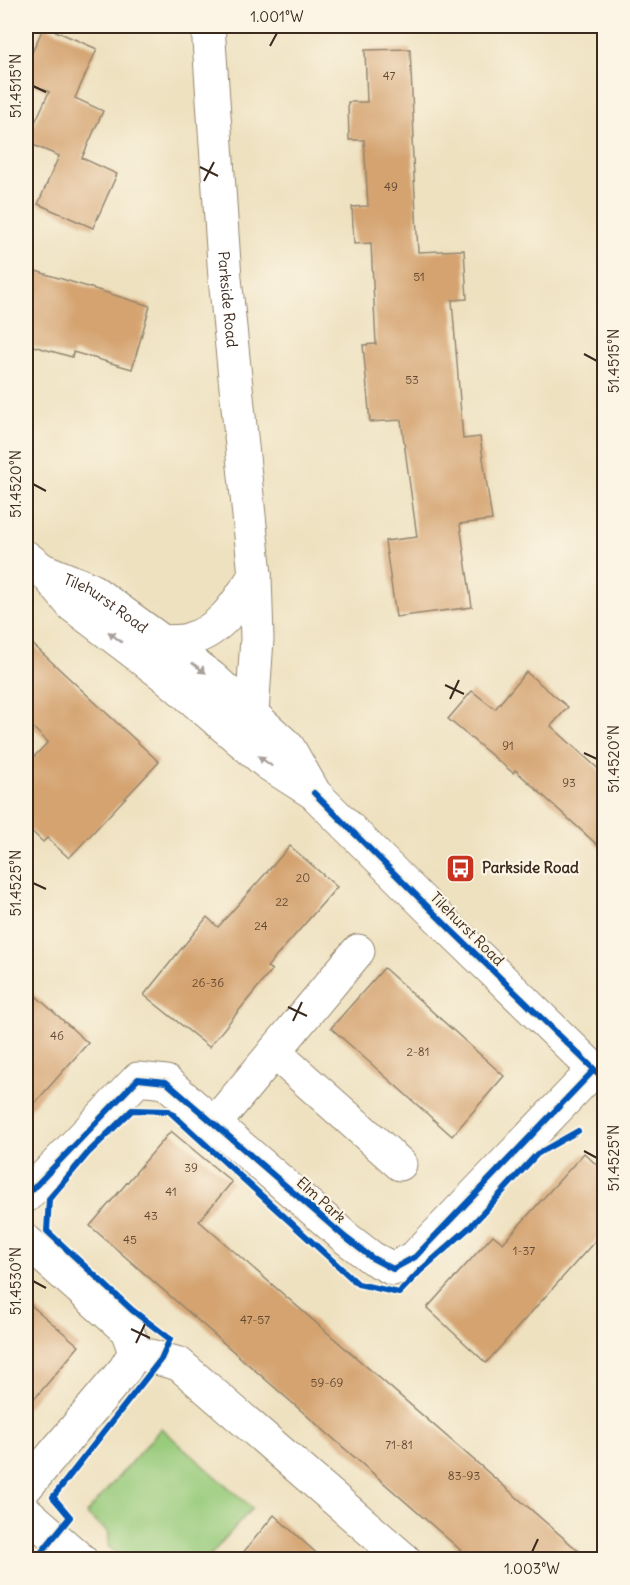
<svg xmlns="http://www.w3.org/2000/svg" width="630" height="1585" viewBox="0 0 630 1585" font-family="Delius,sans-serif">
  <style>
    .green { fill: #98cb7b; stroke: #6a7a4c; stroke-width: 1.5 }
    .building { fill: #d4a370 }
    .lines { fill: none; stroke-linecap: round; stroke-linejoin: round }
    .minor-casing { stroke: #94866f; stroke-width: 35 }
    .tertiary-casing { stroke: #94866f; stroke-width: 35 }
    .minor { stroke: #fff; stroke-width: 33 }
    .tertiary { stroke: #fff; stroke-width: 33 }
    .cycleway-casing { stroke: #fcf5e5; stroke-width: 10 }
    .cycleway { stroke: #0057b8; stroke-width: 6 }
    .oneway { fill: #a79f9a }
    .ticks { fill: none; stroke: #3b2a1e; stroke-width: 2 }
    .labels { text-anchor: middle; stroke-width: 4.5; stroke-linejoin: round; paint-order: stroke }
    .number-label { font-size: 12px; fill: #614832 }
    .street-label { font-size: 15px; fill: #3b2a1e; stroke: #fcf5e5 }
    .poi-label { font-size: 15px; font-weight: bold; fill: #3b2a1e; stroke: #fcf5e5; text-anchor: start }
    .neatline { fill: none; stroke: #3b2a1e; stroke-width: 2 }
    .ticks-label { font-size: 15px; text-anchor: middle; fill: #3b2a1e }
  </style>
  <rect width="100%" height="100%" fill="#fcf5e5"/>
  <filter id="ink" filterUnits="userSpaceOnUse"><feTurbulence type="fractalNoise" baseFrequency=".0167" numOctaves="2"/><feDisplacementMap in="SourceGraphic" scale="12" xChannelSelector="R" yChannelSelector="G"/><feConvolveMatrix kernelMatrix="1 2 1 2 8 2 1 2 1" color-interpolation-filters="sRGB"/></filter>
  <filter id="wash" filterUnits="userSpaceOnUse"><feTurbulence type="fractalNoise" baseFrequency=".008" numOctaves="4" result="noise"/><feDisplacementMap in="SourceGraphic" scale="24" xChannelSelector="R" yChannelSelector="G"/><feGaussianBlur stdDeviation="1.35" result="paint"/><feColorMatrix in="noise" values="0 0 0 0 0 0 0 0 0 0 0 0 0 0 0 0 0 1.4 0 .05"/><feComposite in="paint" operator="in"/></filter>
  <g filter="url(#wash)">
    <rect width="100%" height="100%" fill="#eee1c0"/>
    <!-- green -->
    <polygon class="green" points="161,1428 252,1508 207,1559 123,1559 108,1546 109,1533 86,1514"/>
    <g id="blocks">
      <!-- building -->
      <g class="building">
        <polygon points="44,26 97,49 75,98 103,111 82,158 117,174 93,228 38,204 59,156 26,142 49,92 26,82 26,66"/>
        <polygon points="410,49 414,138 412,139 418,252 464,250 467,299 452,300 463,439 480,437 492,520 460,524 472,607 396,617 385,541 417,537 401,420 370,422 363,345 376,344 371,243 354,244 352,207 368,206 364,140 349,140 348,102 367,102 365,50"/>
        <polygon points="26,268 150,306 132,369 73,352 72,357 26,344"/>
        <polygon points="26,638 159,762 69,858 47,838 43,842 26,826 26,765 48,742 26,721"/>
        <polygon points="526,672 568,707 551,726 604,774 604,851 515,770 513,773 448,719 472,691 495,709"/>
        <polygon points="290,846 337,887 267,967 272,970 209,1047 144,995 207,917 218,927"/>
        <polygon points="384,968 504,1076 452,1136 331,1028"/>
        <polygon points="26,987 88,1043 26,1113"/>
        <polygon points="171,1131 232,1182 199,1221 589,1560 472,1560 90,1226"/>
        <polygon points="584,1153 604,1172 604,1231 486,1363 427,1308 493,1235 503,1243"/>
        <polygon points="26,1301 79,1346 26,1409"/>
        <polygon points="274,1515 324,1560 237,1560"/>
      </g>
    </g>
  </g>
  <g filter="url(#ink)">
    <use href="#blocks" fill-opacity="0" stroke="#94866f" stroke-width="1.5"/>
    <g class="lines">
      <defs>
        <g id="minor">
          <path id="s1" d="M208,26L225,278L255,575L257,639L252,713"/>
          <path d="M163,642C171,641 180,642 187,640C221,632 238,602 255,575"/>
          <polyline points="274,1052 400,1164"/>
          <polyline points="215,1123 358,951"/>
          <polyline points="26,1196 138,1079 166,1082 346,1238 372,1258 393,1269 415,1257 594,1070"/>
          <polyline points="26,1241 127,1330 135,1352 125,1369 26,1487"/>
          <polyline points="135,1352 179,1364 405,1560"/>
          <polyline points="26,1512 81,1560"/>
        </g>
        <g id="tertiary">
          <polyline points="26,557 44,571 72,605 168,678 267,763 314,793 448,927 604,1079"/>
          <path id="s2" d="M48,572L90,589L211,677L288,747L312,789"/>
        </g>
      </defs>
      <!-- minor casing -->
      <use href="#minor" class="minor-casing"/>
      <!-- tertiary casing -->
      <use href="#tertiary" class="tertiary-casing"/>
      <!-- minor -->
      <use href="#minor" class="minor"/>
      <!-- tertiary -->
      <use href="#tertiary" class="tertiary"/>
      <defs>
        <g id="cycleway">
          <polyline points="314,793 448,927 604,1079"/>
          <polyline points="26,1196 138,1079 166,1082 346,1238 372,1258 393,1269 415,1257 594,1070"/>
          <polyline points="26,1557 36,1559 70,1517 53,1497 161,1359 170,1339 132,1310 47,1231 49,1199 88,1153 132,1110 169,1111 358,1284 399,1293 420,1271 471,1226 537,1154 578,1131"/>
        </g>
      </defs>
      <!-- cycleway casing -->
      <use href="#cycleway" class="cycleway-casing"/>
      <!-- cycleway -->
      <use href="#cycleway" class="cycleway"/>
    </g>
    <!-- one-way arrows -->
    <defs><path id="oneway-solid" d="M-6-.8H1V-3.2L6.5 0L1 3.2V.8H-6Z" transform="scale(1.5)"/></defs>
    <g class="oneway">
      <use href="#oneway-solid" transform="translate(115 637) rotate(-142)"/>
      <use href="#oneway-solid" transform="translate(199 668) rotate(36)"/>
      <use href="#oneway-solid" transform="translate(265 761) rotate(-143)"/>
    </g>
  </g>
  <!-- ticks -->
  <path class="ticks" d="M270,46L277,33M33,86L46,92M200,167L218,176M204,181L214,162M584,354L597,361M33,484L46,491M445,685L464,694M450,699L459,680M584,753L597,759M33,883L46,889M288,1007L307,1016M293,1021L302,1002M584,1151L597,1158M33,1281L46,1288M131,1329L150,1338M136,1343L145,1324M532,1552L538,1539"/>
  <!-- icons -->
  <defs>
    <symbol id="bus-square" viewBox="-11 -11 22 22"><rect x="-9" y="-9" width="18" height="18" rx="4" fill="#c8321e" stroke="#fcf5e5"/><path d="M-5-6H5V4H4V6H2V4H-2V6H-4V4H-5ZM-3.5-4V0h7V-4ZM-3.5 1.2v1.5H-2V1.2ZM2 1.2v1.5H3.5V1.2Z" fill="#fff"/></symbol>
  </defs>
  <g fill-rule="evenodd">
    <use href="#bus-square" x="444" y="852" width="33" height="33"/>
  </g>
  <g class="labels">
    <!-- number labels -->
    <g class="number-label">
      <text x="389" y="80">47</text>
      <text x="391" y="191">49</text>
      <text x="419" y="281">51</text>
      <text x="412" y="384">53</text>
      <text x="508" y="750">91</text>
      <text x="569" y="787">93</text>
      <text x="303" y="882">20</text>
      <text x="282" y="906">22</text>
      <text x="261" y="930">24</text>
      <text x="208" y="987">26-36</text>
      <text x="57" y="1040">46</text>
      <text x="418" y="1056">2-81</text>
      <text x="191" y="1172">39</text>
      <text x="171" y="1196">41</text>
      <text x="151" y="1220">43</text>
      <text x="130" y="1244">45</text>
      <text x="524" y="1255">1-37</text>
      <text x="255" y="1324">47-57</text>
      <text x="327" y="1387">59-69</text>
      <text x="399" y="1449">71-81</text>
      <text x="464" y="1480">83-93</text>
    </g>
    <!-- street labels -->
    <g class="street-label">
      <text dy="5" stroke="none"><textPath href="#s1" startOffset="274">Parkside Road</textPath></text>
      <text dy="5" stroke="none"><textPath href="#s2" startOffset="66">Tilehurst Road</textPath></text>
      <text transform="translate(467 929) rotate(45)" y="5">Tilehurst Road</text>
      <text transform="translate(321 1200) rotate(42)" y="5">Elm Park</text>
    </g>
    <!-- poi labels -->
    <g class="poi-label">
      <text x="482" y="873">Parkside Road</text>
    </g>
  </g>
  <!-- margin -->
  <rect width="630" height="1585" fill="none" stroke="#fcf5e5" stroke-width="66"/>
  <rect x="33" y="33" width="564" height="1519" class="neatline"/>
  <g class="ticks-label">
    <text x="277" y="22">1.001°W</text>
    <text transform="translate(16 86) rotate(-90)" y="5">51.4515°N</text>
    <text transform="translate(614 361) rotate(-90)" y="5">51.4515°N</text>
    <text transform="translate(16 484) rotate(-90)" y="5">51.4520°N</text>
    <text transform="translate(614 759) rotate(-90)" y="5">51.4520°N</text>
    <text transform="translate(16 883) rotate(-90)" y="5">51.4525°N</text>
    <text transform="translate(614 1158) rotate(-90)" y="5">51.4525°N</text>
    <text transform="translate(16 1281) rotate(-90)" y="5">51.4530°N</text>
    <text x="532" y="1574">1.003°W</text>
  </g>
</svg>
